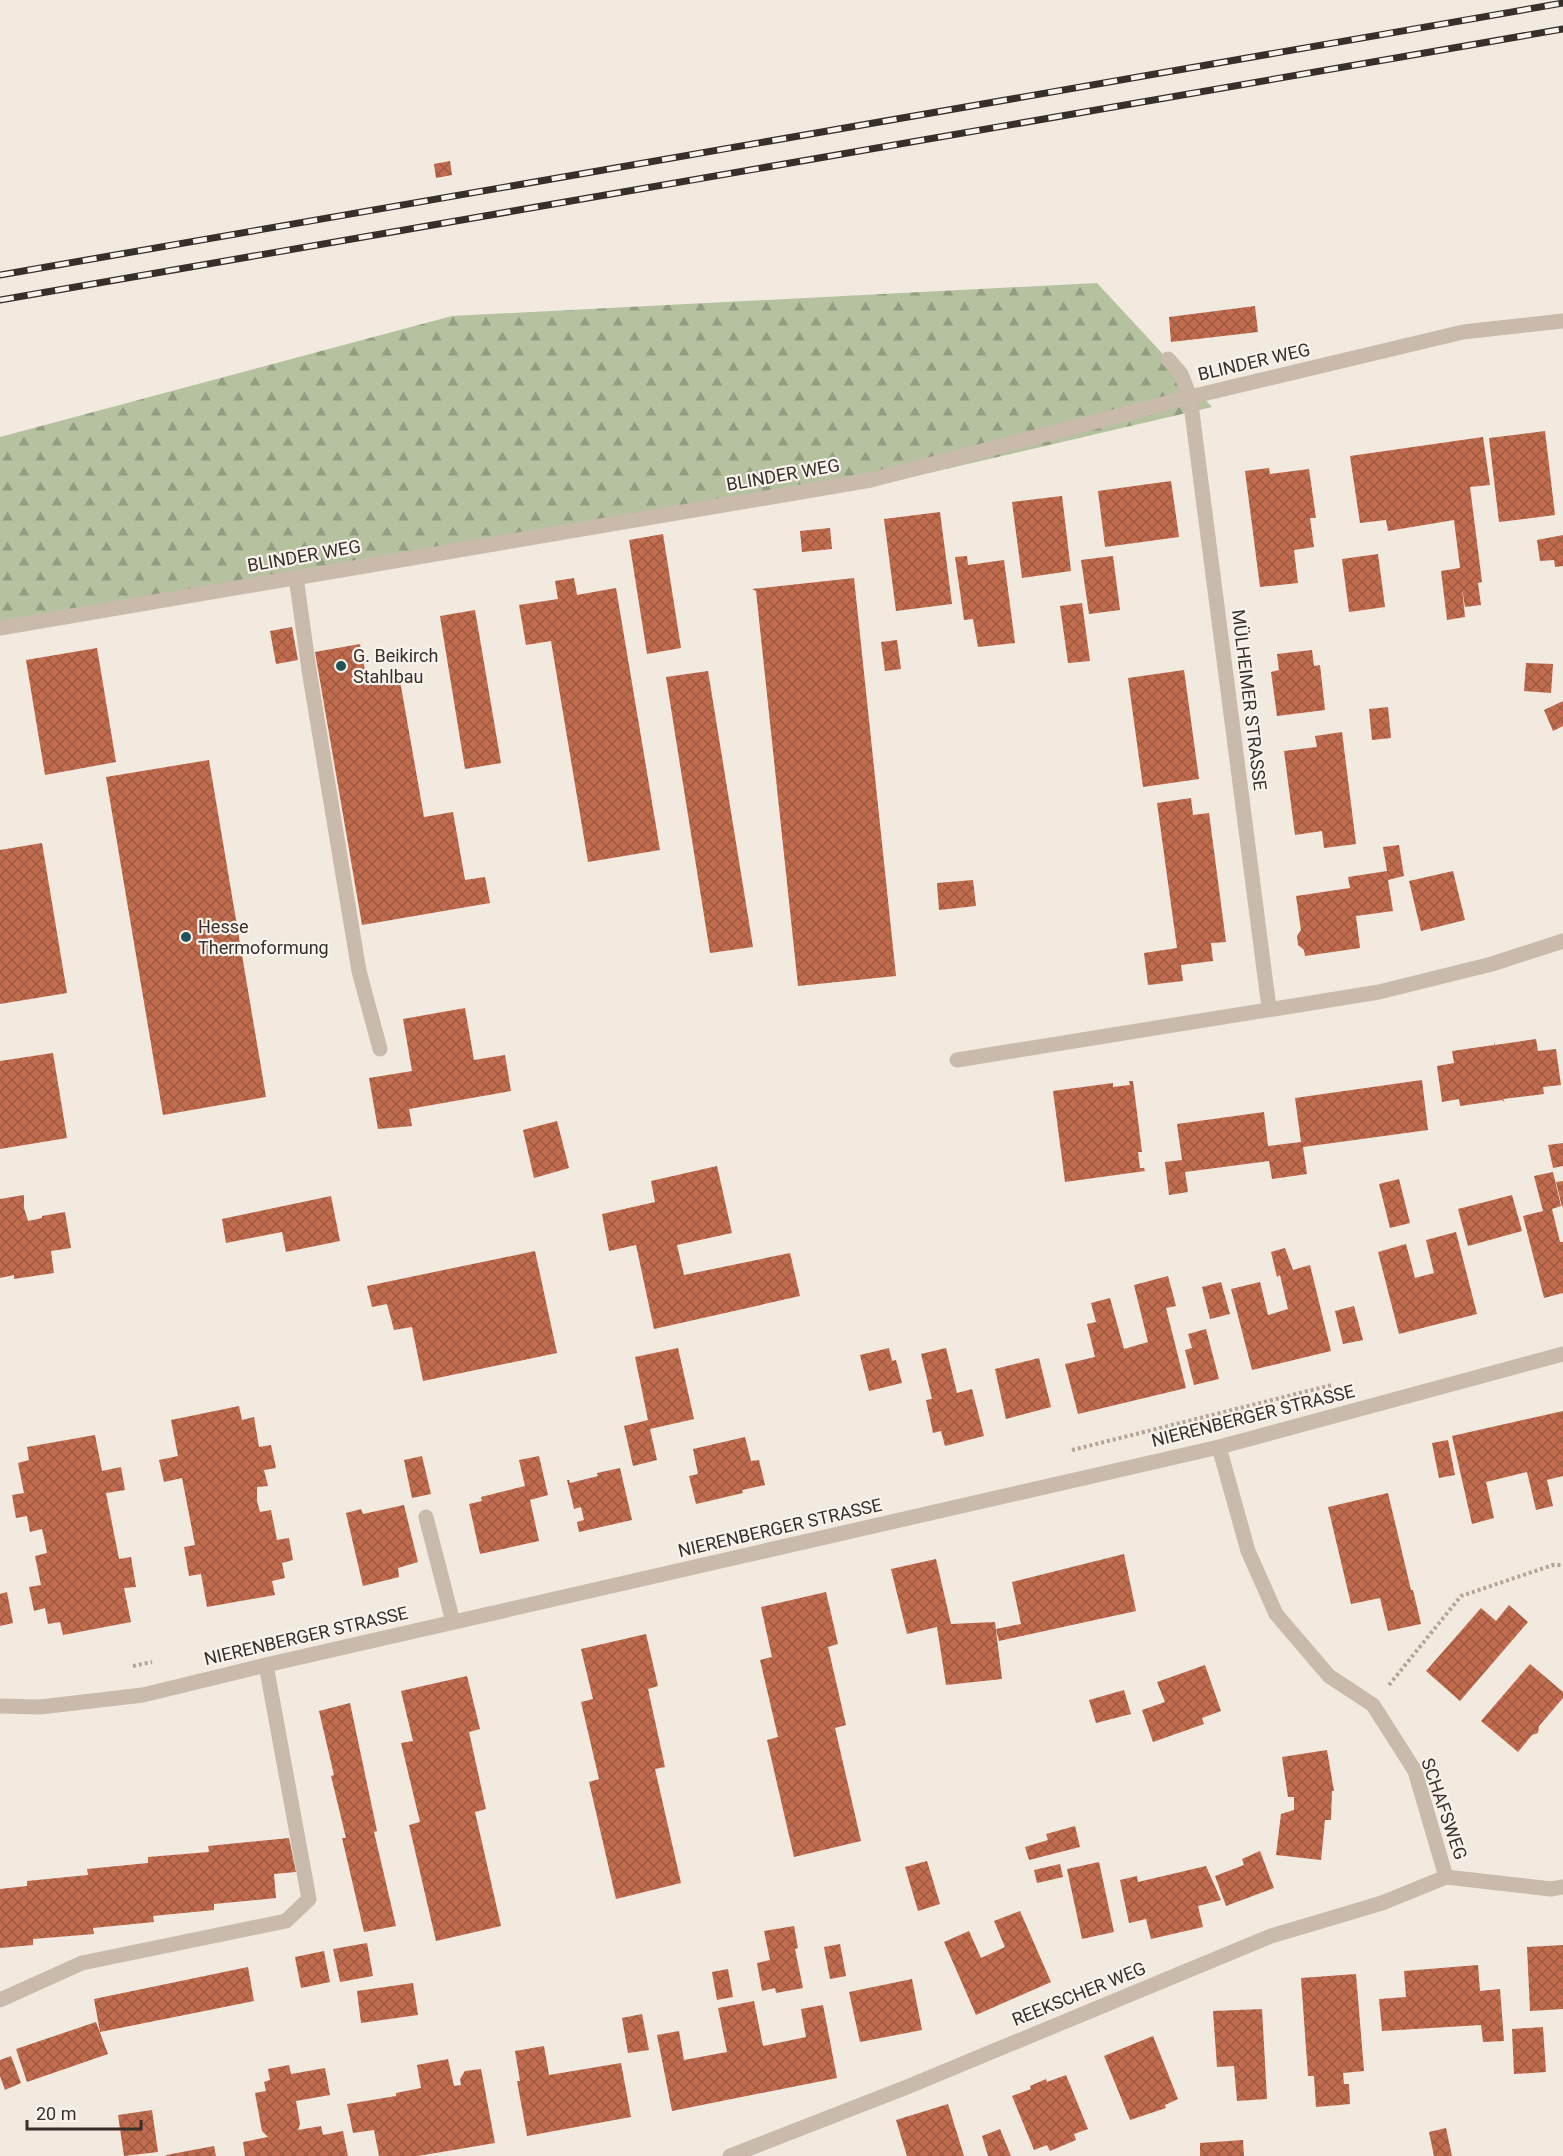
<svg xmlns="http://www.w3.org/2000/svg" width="1563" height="2156" viewBox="0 0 1563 2156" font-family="Roboto,sans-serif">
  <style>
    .forest { fill: url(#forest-firs) }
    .building { fill: url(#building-cross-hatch) }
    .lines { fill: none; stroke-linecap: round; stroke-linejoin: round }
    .path { stroke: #b6a495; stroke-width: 4; stroke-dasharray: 3 3; stroke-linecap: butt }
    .service { stroke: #cabaab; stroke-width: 15 }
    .minor { stroke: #cabaab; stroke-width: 15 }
    .rail-casing { stroke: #382f2a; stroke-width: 7 }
    .rail { stroke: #faf3ec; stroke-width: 4.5; stroke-dasharray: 14; stroke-linecap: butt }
    .poi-dot { fill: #215458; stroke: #faf3ec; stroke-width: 2 }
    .labels { text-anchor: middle; stroke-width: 4.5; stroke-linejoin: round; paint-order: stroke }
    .street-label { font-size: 18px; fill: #382f2a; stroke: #faf3ec }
    .poi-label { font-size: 18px; fill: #382f2a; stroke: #faf3ec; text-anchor: start }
  </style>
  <defs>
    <pattern id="forest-firs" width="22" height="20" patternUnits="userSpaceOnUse" patternTransform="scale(1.5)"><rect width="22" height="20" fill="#b5c19f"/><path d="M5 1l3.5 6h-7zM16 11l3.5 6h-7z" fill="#949d82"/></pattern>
    <pattern id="building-cross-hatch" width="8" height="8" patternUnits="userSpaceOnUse" patternTransform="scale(1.5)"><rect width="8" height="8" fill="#c16c4e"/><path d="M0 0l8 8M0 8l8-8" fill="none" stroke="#9e5941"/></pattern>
  </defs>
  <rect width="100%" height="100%" fill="#f2e9df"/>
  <!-- forest -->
  <polygon class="forest" points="1097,283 1212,407 882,484 0,629 0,437 452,316"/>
  <!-- building -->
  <g class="building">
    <polygon points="450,161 452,175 436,178 434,164"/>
    <polygon points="1255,306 1258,332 1171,342 1169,317"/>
    <polygon points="1545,431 1555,515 1499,522 1489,438"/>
    <polygon points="1483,437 1490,485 1470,487 1482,582 1478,583 1481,605 1465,607 1462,588 1465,617 1447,620 1441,571 1460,568 1454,520 1388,531 1386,520 1360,523 1350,456"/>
    <polygon points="1269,468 1270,474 1309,469 1316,518 1310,518 1314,547 1294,550 1298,583 1260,587 1245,471"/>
    <polygon points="1171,481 1179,537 1105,547 1098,491"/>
    <polygon points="1062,496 1071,571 1022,578 1012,502"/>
    <polygon points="940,512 952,604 896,611 884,519"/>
    <polygon points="830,528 832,549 802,552 800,531"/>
    <polygon points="663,534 681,648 647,654 629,540"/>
    <polygon points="1563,535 1563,566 1555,567 1554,560 1540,561 1537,540"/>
    <polygon points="1378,554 1385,607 1349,612 1342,559"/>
    <polygon points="967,556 968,565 1004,560 1015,643 978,647 973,619 964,620 955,557"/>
    <polygon points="1113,556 1120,610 1089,614 1081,560"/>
    <polygon points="574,578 577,595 616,588 660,850 588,862 551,641 526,645 519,605 558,599 555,581"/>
    <polygon points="854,578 896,976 798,986 756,591 752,589"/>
    <polygon points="1082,603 1090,661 1068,663 1060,606"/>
    <polygon points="475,610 501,763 465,769 440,616"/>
    <polygon points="292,627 298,660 276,664 270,631"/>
    <polygon points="897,640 901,669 885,671 881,642"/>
    <polygon points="360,644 367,681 399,675 424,817 453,812 465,880 485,877 490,903 362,925 315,652"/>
    <polygon points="97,648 116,762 45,775 26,660"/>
    <polygon points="1312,650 1314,666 1320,665 1325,710 1277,716 1271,672 1279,670 1277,654"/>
    <polygon points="1526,663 1553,664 1551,693 1524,691"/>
    <polygon points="1184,670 1199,779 1143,787 1128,678"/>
    <polygon points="708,671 753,947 710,953 666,677"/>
    <polygon points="1563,701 1563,726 1553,731 1544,710"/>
    <polygon points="1388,707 1391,738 1372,740 1369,709"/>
    <polygon points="1342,732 1356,844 1324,848 1322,831 1295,835 1284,751 1317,747 1315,736"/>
    <polygon points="209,760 266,1097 163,1115 106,777"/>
    <polygon points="1191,798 1193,815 1209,813 1226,942 1211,943 1213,961 1181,965 1183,981 1148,985 1144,953 1177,948 1157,803"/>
    <polygon points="42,843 67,993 0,1004 0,850"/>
    <polygon points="1399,845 1404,876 1388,880 1393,911 1356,916 1360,948 1305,956 1304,950 1298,945 1297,936 1301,930 1296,896 1350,888 1348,877 1387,871 1383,847"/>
    <polygon points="1453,871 1465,920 1421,931 1409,881"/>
    <polygon points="973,880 976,906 939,910 937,883"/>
    <polygon points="465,1008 474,1060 505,1055 511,1091 409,1109 412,1126 378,1129 369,1078 412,1071 403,1019"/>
    <polygon points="1536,1039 1538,1051 1556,1049 1561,1085 1543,1087 1544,1094 1503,1099 1505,1102 1502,1100 1460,1106 1459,1099 1442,1102 1437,1066 1454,1063 1452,1051 1494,1045 1494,1042 1495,1045"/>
    <polygon points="53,1053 67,1138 0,1149 0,1061"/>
    <polygon points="1422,1080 1428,1130 1303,1147 1307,1174 1272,1179 1269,1161 1185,1172 1188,1192 1169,1195 1165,1162 1182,1160 1177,1124 1264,1112 1268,1146 1301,1142 1295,1098"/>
    <polygon points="1129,1081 1133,1081 1142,1152 1138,1152 1140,1168 1144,1168 1145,1171 1065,1182 1053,1091 1113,1083 1113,1087 1130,1085"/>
    <polygon points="557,1121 569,1168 534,1178 523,1130"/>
    <polygon points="1563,1143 1563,1166 1553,1168 1548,1145"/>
    <polygon points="717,1166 732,1233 677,1245 684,1275 790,1253 800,1296 654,1329 636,1245 609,1251 602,1214 655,1202 651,1181"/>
    <polygon points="1553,1172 1561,1206 1552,1209 1560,1242 1563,1242 1563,1293 1544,1298 1523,1216 1543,1211 1534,1176"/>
    <polygon points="1399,1179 1410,1223 1390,1228 1379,1184"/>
    <polygon points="1563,1181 1563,1206 1562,1207 1556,1182"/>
    <polygon points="24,1195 24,1208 28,1221 42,1218 42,1216 65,1212 71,1248 51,1251 54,1273 14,1279 14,1275 0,1278 0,1199"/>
    <polygon points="1512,1195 1522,1231 1468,1246 1458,1209"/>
    <polygon points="331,1196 340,1241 286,1252 282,1232 226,1243 222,1219"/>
    <polygon points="1456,1232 1477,1314 1399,1334 1378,1252 1406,1244 1415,1278 1434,1273 1426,1240"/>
    <polygon points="1285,1248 1293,1270 1310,1265 1331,1351 1252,1370 1231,1289 1260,1282 1268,1315 1288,1309 1280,1275 1277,1277 1271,1252"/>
    <polygon points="535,1251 557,1353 423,1381 412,1327 394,1330 387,1304 372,1307 367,1286"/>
    <polygon points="1168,1276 1176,1306 1166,1308 1186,1388 1078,1414 1065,1364 1095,1357 1087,1324 1096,1322 1091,1303 1110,1298 1124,1349 1148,1342 1134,1285"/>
    <polygon points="1221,1282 1230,1314 1210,1319 1202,1287"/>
    <polygon points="1354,1306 1363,1340 1343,1344 1335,1311"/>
    <polygon points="1206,1329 1219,1379 1194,1385 1185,1350 1192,1348 1188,1334"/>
    <polygon points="678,1348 694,1419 650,1429 657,1460 633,1466 624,1426 648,1420 635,1357"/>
    <polygon points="889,1348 892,1361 896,1360 902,1383 869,1391 860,1355"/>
    <polygon points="946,1348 957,1393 972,1389 984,1436 945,1446 941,1431 933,1433 926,1400 932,1399 921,1354"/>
    <polygon points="1039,1358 1051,1407 1006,1419 995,1369"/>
    <polygon points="239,1406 242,1420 254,1417 259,1447 271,1445 276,1468 264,1470 268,1486 257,1487 257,1501 260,1512 271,1510 277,1540 289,1538 293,1560 282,1563 285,1578 272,1581 275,1595 207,1607 201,1574 189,1576 184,1547 195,1545 182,1478 164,1482 159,1460 178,1456 171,1420"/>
    <polygon points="1563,1411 1563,1476 1547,1480 1553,1506 1536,1510 1527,1472 1486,1482 1494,1518 1472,1524 1452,1436"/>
    <polygon points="95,1435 102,1471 121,1467 125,1490 106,1493 119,1559 131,1557 136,1587 124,1588 131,1622 63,1635 60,1622 48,1624 45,1608 34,1611 29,1587 41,1585 35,1556 47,1553 45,1542 42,1529 30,1532 27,1516 16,1518 12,1495 24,1493 18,1463 29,1460 27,1447"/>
    <polygon points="745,1437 751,1461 759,1460 765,1485 742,1490 743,1493 696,1504 689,1476 698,1474 693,1449"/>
    <polygon points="1448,1440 1455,1475 1439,1478 1432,1443"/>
    <polygon points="422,1456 431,1494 412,1498 404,1460"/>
    <polygon points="539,1456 548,1495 530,1500 539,1541 480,1554 469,1504 482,1501 481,1497 525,1486 519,1460"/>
    <polygon points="620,1468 632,1520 579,1532 577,1522 584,1520 581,1507 574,1509 567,1480 569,1480 570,1483 598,1476 597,1473"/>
    <polygon points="1388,1493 1411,1590 1413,1590 1421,1624 1388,1631 1380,1598 1351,1604 1328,1507"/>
    <polygon points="404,1505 418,1562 398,1568 399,1577 363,1586 346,1513 361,1509 363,1514"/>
    <polygon points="1124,1554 1136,1611 999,1641 996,1629 1021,1624 1012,1582"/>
    <polygon points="936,1559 951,1624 995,1622 1002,1679 946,1685 937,1627 907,1634 891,1569"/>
    <polygon points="7,1592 13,1623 0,1626 0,1594"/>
    <polygon points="826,1592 838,1644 828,1647 846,1725 835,1728 861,1841 794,1857 767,1740 778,1737 760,1660 772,1657 761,1607"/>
    <polygon points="1509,1605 1528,1622 1460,1701 1426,1671 1481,1608 1496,1621"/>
    <polygon points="646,1634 658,1686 648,1689 665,1767 655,1769 681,1883 616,1899 589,1782 599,1779 581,1702 593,1699 581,1649"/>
    <polygon points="1530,1664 1563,1692 1563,1698 1539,1726 1538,1733 1532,1735 1518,1752 1481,1721"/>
    <polygon points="1205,1665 1221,1711 1202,1718 1204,1724 1153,1742 1142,1710 1165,1702 1157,1682"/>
    <polygon points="467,1676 480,1729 469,1732 486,1809 475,1812 501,1926 436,1941 409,1825 420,1822 401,1743 413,1741 401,1691"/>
    <polygon points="1124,1690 1131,1714 1096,1723 1089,1700"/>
    <polygon points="350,1703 377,1831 374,1832 396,1926 364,1932 342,1838 346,1838 331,1776 334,1775 319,1711"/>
    <polygon points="1327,1750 1334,1791 1332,1791 1331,1820 1325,1820 1321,1860 1276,1855 1281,1814 1294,1810 1294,1797 1288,1797 1282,1757"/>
    <polygon points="1075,1826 1080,1847 1029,1860 1025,1847 1048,1840 1046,1834"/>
    <polygon points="289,1838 296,1872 274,1874 276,1898 214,1904 214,1910 153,1916 154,1922 93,1928 94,1934 33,1939 33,1945 0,1948 0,1889 27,1886 27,1881 88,1875 87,1869 148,1863 148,1857 209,1852 208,1846"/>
    <polygon points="1260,1851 1274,1888 1226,1906 1215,1876 1244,1865 1242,1859"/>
    <polygon points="927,1861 940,1904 918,1911 905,1867"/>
    <polygon points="1099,1862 1114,1932 1082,1939 1067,1869"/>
    <polygon points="1060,1864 1063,1877 1037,1883 1034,1870"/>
    <polygon points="1206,1866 1221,1900 1198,1906 1203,1927 1151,1939 1146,1919 1129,1923 1120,1880 1137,1876 1138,1882"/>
    <polygon points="1020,1911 1051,1982 976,2015 944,1942 969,1931 981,1958 1005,1947 994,1921"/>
    <polygon points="794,1926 798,1948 795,1949 803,1988 776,1993 775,1988 762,1991 757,1963 770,1960 764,1931"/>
    <polygon points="367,1943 373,1976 340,1982 333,1949"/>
    <polygon points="840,1944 846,1976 830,1979 824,1947"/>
    <polygon points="1563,1945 1563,2009 1530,2011 1527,1947"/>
    <polygon points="324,1951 330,1982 301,1988 295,1957"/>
    <polygon points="1478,1965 1480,1991 1500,1989 1504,2041 1483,2042 1481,2025 1382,2031 1379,1999 1406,1997 1404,1971"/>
    <polygon points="248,1967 254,2001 100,2032 94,1999"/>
    <polygon points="728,1969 733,1997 717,2000 712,1972"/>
    <polygon points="1356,1974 1364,2071 1343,2073 1344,2084 1349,2084 1350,2104 1316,2107 1314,2076 1308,2076 1301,1978"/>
    <polygon points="912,1979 922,2030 860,2042 849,1992"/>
    <polygon points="413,1983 418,2015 361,2023 357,1991"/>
    <polygon points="754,2001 763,2046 806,2037 801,2009 823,2005 837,2078 672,2111 657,2035 679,2031 684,2060 727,2052 718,2008"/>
    <polygon points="1262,2009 1267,2099 1237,2101 1234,2066 1217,2067 1213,2011"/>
    <polygon points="642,2014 649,2050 628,2053 622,2018"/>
    <polygon points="96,2022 108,2054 27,2082 16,2049"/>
    <polygon points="1543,2027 1546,2072 1514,2074 1512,2029"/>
    <polygon points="1153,2036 1178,2099 1165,2105 1166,2108 1130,2120 1104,2056"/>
    <polygon points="544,2046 549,2075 621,2063 631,2117 527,2136 517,2081 520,2081 515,2051"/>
    <polygon points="11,2056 21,2083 5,2090 0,2076 0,2060"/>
    <polygon points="448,2059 454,2086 461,2085 460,2079 465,2071 481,2069 495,2143 418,2156 379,2156 374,2130 353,2133 347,2104 396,2096 396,2093 421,2088 417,2065"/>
    <polygon points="289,2065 291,2074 325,2068 330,2095 296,2101 300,2124 298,2130 321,2126 323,2135 343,2131 348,2156 245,2156 243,2142 268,2137 262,2131 255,2093 266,2091 264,2082 270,2080 268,2069"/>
    <polygon points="1066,2075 1088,2129 1074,2134 1076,2140 1050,2151 1047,2145 1034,2150 1012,2096 1031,2089 1030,2086 1046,2079 1047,2082"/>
    <polygon points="948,2104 964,2156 907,2156 896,2120"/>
    <polygon points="152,2110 158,2152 124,2156 118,2115"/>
    <polygon points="1446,2128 1452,2156 1434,2156 1429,2132"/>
    <polygon points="1000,2129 1011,2156 988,2156 982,2136"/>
    <polygon points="1243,2140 1244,2156 1200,2156 1200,2143"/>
    <polygon points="214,2146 216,2156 166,2156 166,2155"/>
  </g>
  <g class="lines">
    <!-- path -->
    <g class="path">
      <polyline points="1072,1450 1332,1385"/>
      <polyline points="133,1666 152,1662"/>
      <polyline points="1389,1685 1461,1596 1553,1565 1563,1565"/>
    </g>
    <!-- service -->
    <g class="service">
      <polyline points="1168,359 1181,374 1190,397"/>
      <polyline points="296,577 309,670 359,971 380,1049"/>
      <polyline points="426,1517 453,1622"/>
    </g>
    <!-- minor -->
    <g class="minor">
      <polyline points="1190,397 1269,1008"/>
      <polyline points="0,628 871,480 1190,397 1463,332 1563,321"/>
      <polyline points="957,1060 1379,992 1492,964 1563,941"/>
      <polyline points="1219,1447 1248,1551 1276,1614 1329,1676 1373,1705 1415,1771 1446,1877"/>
      <polyline points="0,1706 40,1707 143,1695 266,1665 1219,1447 1563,1354"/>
      <polyline points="0,2000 82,1963 286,1921 309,1899 266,1665"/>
      <polyline points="730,2156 907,2087 1271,1936 1382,1903 1446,1877 1551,1889 1563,1887"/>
    </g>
    <defs>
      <g id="rail">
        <polyline points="0,275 1563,3"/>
        <polyline points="0,300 1563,29"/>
      </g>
    </defs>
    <!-- rail casing -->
    <use href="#rail" class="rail-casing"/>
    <!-- rail -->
    <use href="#rail" class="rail"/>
  </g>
  <!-- markers -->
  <g class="poi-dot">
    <circle cx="341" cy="666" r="6"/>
    <circle cx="186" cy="937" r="6"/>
  </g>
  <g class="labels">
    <!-- street labels -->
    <g class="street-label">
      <text transform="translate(1254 362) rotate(-13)" y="6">BLINDER WEG</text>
      <text transform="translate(783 475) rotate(-10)" y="6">BLINDER WEG</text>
      <text transform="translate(304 556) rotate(-10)" y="6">BLINDER WEG</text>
      <text transform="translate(1249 700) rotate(83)" y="6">MÜLHEIMER STRASSE</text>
      <text transform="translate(1253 1416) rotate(-14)" y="6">NIERENBERGER STRASSE</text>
      <text transform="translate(780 1528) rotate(-13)" y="6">NIERENBERGER STRASSE</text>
      <text transform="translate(306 1636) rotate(-13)" y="6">NIERENBERGER STRASSE</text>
      <text transform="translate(1444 1809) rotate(71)" y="6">SCHAFSWEG</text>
      <text transform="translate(1079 1994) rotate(-22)" y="6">REEKSCHER WEG</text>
    </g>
    <!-- poi labels -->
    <g class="poi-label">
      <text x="353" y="662">G. Beikirch<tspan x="353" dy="21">Stahlbau</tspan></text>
      <text x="198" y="933">Hesse<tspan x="198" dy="21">Thermoformung</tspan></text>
    </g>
  </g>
  <!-- scale -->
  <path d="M27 2120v9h114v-9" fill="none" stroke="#382f2a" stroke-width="3"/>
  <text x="36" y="2120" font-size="18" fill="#382f2a" stroke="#faf3ec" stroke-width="4.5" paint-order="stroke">20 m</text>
</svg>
